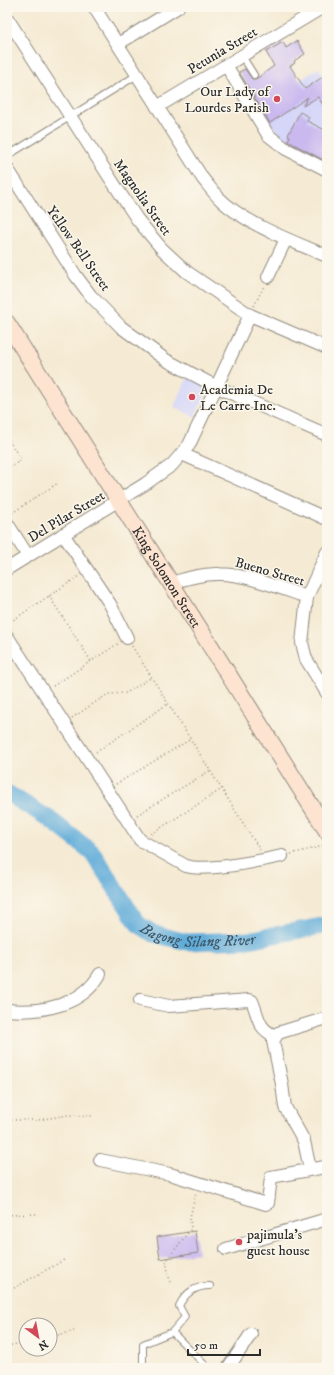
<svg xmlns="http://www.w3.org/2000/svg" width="334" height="1375" viewBox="0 0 334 1375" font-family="'IM FELL DW Pica',serif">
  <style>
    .built { fill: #d6d7f8 }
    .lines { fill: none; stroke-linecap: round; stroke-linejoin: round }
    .river { stroke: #61acd9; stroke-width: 17 }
    .building { fill: #cab9ef }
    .lane-casing { stroke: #908a7f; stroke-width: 8 }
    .street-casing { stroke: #908a7f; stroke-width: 14 }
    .secondary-casing { stroke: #908a7f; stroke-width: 18 }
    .path { stroke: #908a7f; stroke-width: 1.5; stroke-dasharray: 1 3; stroke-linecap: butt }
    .lane { stroke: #fff; stroke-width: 6 }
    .street { stroke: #fff; stroke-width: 12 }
    .secondary { stroke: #fde4d1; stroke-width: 16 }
    .poi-dot { fill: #d1495b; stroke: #fbf7ec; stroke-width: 1.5 }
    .labels { text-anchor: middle; stroke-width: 3; stroke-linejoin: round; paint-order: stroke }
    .street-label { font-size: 14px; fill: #2b2b2b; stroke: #fbf7ec }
    .poi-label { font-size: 14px; fill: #2b2b2b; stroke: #fbf7ec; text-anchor: start }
    .water-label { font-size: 15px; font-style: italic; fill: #3e5868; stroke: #fbf7ec }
  </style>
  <rect width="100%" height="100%" fill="#fbf7ec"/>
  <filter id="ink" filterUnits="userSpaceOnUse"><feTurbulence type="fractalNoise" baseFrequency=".025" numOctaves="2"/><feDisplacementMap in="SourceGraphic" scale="8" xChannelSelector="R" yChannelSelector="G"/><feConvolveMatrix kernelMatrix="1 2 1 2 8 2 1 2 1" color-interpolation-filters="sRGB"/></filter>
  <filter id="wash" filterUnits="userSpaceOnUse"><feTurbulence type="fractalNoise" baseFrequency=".012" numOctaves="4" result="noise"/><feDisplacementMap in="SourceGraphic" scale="16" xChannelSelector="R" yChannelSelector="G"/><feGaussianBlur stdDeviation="0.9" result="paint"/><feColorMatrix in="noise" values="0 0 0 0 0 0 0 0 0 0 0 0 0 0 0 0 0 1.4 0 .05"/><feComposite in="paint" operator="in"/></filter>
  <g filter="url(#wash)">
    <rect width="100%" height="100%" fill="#f5ead3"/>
    <!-- built -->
    <g class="built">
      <polygon points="319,68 327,81 327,163 286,144 270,123 299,81"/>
      <polygon points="188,376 210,386 195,417 174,407"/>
    </g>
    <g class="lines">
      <!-- river -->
      <path class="river" id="s1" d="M7,793L48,818L92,852L138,924L154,934L187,942L248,940L327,925"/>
    </g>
    <g id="blocks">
      <!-- building -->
      <g class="building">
        <polygon points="297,41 305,54 294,61 295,63 290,66 305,89 324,76 327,81 327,111 318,97 303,106 308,97 270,123 239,72 245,69 252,79 256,79 274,66 266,52 283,42 286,48"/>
        <polygon points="300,112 309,117 307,121 327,131 327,162 288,141 290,136 288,135"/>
        <polygon points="195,1231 198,1253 160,1259 157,1237"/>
      </g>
    </g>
  </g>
  <g filter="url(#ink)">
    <use href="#blocks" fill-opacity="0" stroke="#908a7f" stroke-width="1"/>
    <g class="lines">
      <defs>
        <g id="lane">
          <polyline points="242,56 254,75"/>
          <polyline points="7,156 137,75"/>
          <polyline points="172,1332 208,1368"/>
          <path d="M143,1368V1344L172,1332L185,1317L179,1306C185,1293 196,1286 210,1286"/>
        </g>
        <g id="street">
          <path d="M94,7L203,179C208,185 213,192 219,198C243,223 294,242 327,256"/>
          <polyline points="7,18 112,181 137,219 162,249 187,272 250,315 327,348"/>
          <polyline points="118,44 178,7"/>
          <polyline points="226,65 268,135 286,149 327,170"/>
          <polyline points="157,107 323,7"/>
          <polyline points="7,168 76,276 91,296 121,327 166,360 215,386 327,435"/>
          <polyline points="268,277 286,239"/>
          <polyline points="182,454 327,519"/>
          <polyline points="7,523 28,556"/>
          <polyline points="63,534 110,604 127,638"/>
          <polyline points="327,552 307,597 302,643 306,659 327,693"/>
          <polyline points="7,569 145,484 172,465 189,445 250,315"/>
          <path d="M171,583C187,578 204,573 220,574C245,574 283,589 307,597"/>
          <path d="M7,636L140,840L186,866C207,872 259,861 282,856"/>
          <path d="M140,1000L169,1006L249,1000L252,1001C259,1017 257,1028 275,1036"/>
          <path d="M7,1010C41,1013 82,1006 100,974"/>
          <polyline points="100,1160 170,1174 266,1204 268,1203 271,1177 325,1167"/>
          <polyline points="310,1169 304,1141 285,1107 282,1084 273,1041 278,1033 327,1018"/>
          <polyline points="226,1249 327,1219"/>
          <polyline points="228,1368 251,1334"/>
        </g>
        <g id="secondary">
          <path id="s2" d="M7,323L327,831"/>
        </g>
      </defs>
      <!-- lane casing -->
      <use href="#lane" class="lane-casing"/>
      <!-- street casing -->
      <use href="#street" class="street-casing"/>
      <!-- secondary casing -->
      <use href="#secondary" class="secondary-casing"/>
      <!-- path -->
      <g class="path">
        <polyline points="254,306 264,286"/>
        <polyline points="7,437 21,460 7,469"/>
        <polyline points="12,513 58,483"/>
        <polyline points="49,596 91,661"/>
        <polyline points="7,624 79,576"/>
        <polyline points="132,646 260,850"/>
        <polyline points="53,686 119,643"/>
        <polyline points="72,718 108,694 126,693 152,677"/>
        <polyline points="96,752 169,703"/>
        <polyline points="116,784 191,739"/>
        <polyline points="137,815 211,770"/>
        <polyline points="151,834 222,789"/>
        <polyline points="291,854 327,845"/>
        <polyline points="7,1120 38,1120 68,1115 94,1116"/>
        <polyline points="7,1215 37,1214"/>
        <polyline points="170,1282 166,1261 191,1229 190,1217 196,1193"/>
        <polyline points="7,1292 64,1260"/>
        <polyline points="50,1337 74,1331"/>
        <polyline points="7,1346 26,1342"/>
      </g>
      <!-- lane -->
      <use href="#lane" class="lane"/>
      <!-- street -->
      <use href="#street" class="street"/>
      <!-- secondary -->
      <use href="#secondary" class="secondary"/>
    </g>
  </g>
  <!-- markers -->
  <g class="poi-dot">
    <circle cx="277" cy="99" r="4"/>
    <circle cx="192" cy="397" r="4"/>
    <circle cx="239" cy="1242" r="4"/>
  </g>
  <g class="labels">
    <!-- street labels -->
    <g class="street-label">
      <text transform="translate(222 50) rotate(-31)" y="5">Petunia Street</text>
      <text transform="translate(143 197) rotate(55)" y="5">Magnolia Street</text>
      <text transform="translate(79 248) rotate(55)" y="5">Yellow Bell Street</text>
      <text transform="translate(66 516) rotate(-31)" y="5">Del Pilar Street</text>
      <text transform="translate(270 571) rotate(16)" y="5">Bueno Street</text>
      <text dy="5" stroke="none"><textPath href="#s2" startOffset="300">King Solomon Street</textPath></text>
    </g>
    <!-- poi labels -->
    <g class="poi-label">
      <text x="269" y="96" text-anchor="end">Our Lady of<tspan x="269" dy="16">Lourdes Parish</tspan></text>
      <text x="200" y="394">Academia De<tspan x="200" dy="16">Le Carre Inc.</tspan></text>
      <text x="247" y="1239">pajimula's<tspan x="247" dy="16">guest house</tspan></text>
    </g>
    <!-- water labels -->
    <g class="water-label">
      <text dy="5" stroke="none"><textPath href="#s1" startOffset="252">Bagong Silang River</textPath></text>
    </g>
  </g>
  <!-- margin -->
  <rect width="334" height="1375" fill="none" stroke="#fbf7ec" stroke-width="24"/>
  <!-- north arrow -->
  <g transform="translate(38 1337) rotate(148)"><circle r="19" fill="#fbf7ec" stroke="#a8a59f"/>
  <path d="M0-3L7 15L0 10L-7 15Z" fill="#d1495b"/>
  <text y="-6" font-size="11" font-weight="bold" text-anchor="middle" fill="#2b2b2b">N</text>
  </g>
  <!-- scale -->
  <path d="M188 1349v6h72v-6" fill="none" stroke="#2b2b2b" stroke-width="2"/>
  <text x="194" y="1349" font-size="12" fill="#2b2b2b" stroke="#fbf7ec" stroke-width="3" paint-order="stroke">50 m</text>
</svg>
